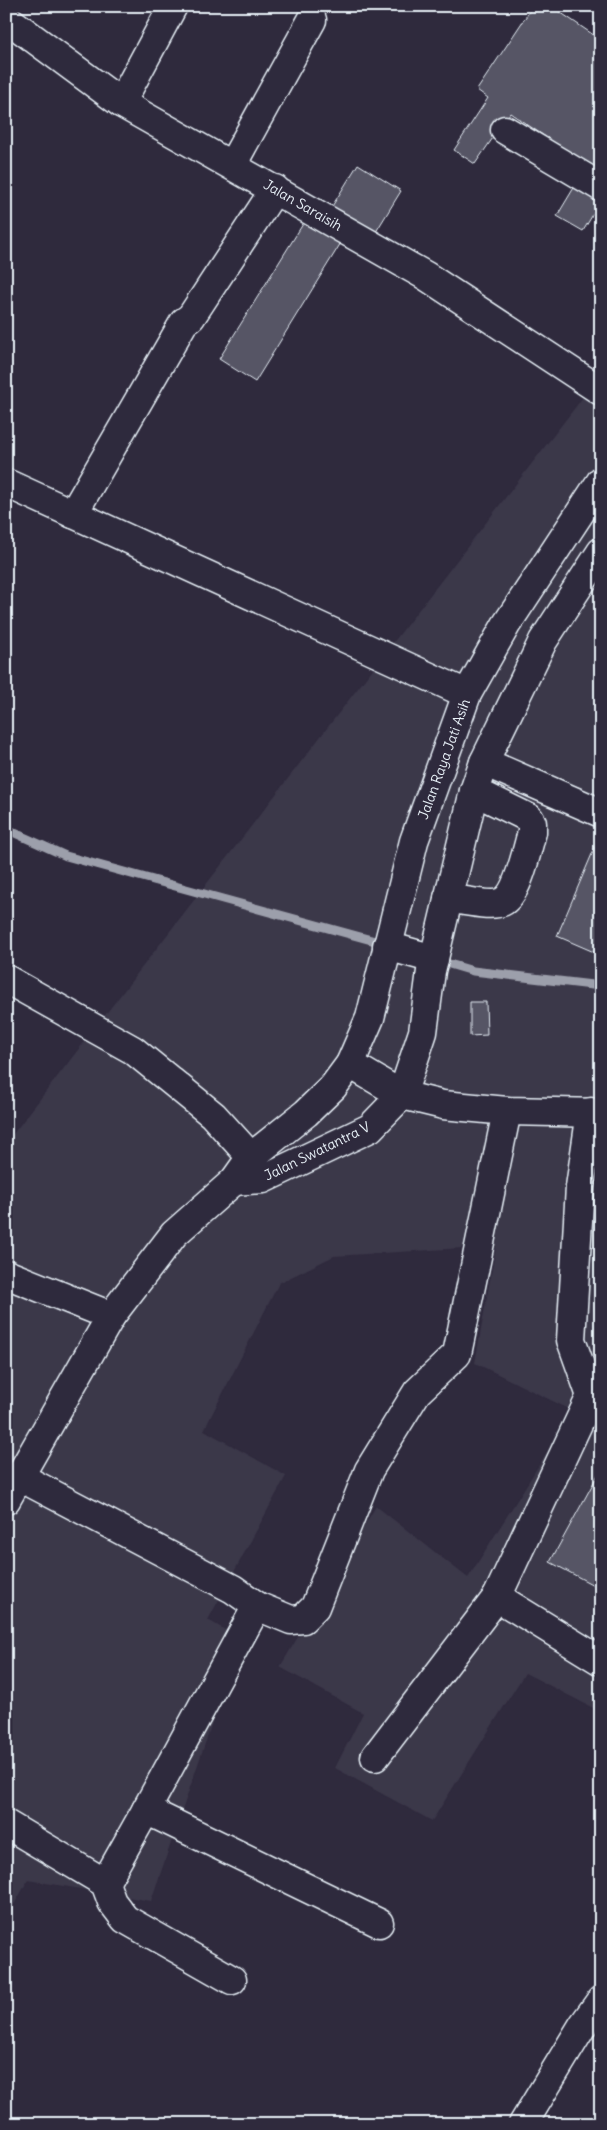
<svg xmlns="http://www.w3.org/2000/svg" width="607" height="2130" font-family="Delius,sans-serif">
	<style>
		.built { fill: #3b3749 }
		.lines { fill: none; stroke-linecap: round; stroke-linejoin: round }
		.stream { stroke: #9c9fab; stroke-width: 9 }
		.building { fill: #575565; stroke: #e8f1f8 }
		.minor-casing { stroke: #e8f1f8; stroke-width: 31 }
		.major-casing { stroke: #e8f1f8; stroke-width: 31 }
		.minor { stroke: #2f2a3d; stroke-width: 28 }
		.major { stroke: #2f2a3d; stroke-width: 28 }
		.labels { text-anchor: middle; dominant-baseline: central; stroke-width: 5; stroke-linejoin: round; paint-order: stroke }
		.street-label { font-size: 14px; fill: #e8f1f8; stroke: #2f2a3d }
	</style>
	<rect width="100%" height="100%" fill="#2f2a3d"/>
	<filter id="ink" filterUnits="userSpaceOnUse"><feTurbulence type="fractalNoise" baseFrequency=".02" numOctaves="2"/><feDisplacementMap in="SourceGraphic" scale="10" xChannelSelector="R" yChannelSelector="G"/><feConvolveMatrix kernelMatrix="1 2 1 2 8 2 1 2 1" color-interpolation-filters="sRGB"/></filter>
	<g filter="url(#ink)">
		<path class="built" d="M601,374V1712L525,1673L432,1821L335,1768L363,1713L280,1667L376,1506L468,1578L573,1411L475,1363L496,1246L334,1256L279,1283L204,1430L286,1476L208,1620L241,1639L151,1901L28,1880L6,1919V1143Z"/>
		<g class="lines">
			<g class="stream">
				<path d="M6,829L66,856L386,944"/>
				<path d="M436,960L473,971L601,986"/>
			</g>
		</g>
		<g class="building">
			<path d="M533,6H551L601,40V174L510,113L475,164L454,150L488,98L477,90Z"/>
			<path d="M358,164L401,191L374,235L331,208Z"/>
			<path d="M578,181L601,194V201L583,231L557,216Z"/>
			<path d="M311,211L347,233L255,382L219,359Z"/>
			<path d="M598,840L601,841V955L557,936Z"/>
			<path d="M470,1002H486L487,1035L470,1036Z"/>
			<path d="M601,1469V1589L550,1562Z"/>
		</g>
		<g class="lines">
			<defs>
				<g id="minor">
					<path d="M6,18L121,103L426,276L601,391"/>
					<path d="M121,103L173,6"/>
					<path d="M505,130L601,187"/>
					<path d="M232,165L312,20"/>
					<path d="M6,483L467,694"/>
					<path d="M73,514L184,322L191,317L275,189"/>
					<path d="M484,762L601,813"/>
					<path d="M448,898C461,900 491,907 502,902C518,895 527,849 532,832V823L529,818L474,791"/>
					<path d="M6,979L133,1050L213,1115L251,1157L262,1178"/>
					<path d="M591,1112L580,1187L571,1340L591,1396L497,1597L601,1661"/>
					<path d="M6,1274L111,1316"/>
					<path d="M20,1477L233,1589L257,1606L146,1810"/>
					<path d="M257,1606L291,1620L303,1619L315,1607L369,1470L417,1392L457,1354L507,1111"/>
					<path d="M375,1757L497,1597"/>
					<path d="M6,1824L105,1883L112,1902L125,1919L232,1980"/>
					<path d="M105,1883L146,1810L379,1923"/>
					<path d="M523,2124L583,2025L601,2000"/>
				</g>
				<g id="major">
					<path d="M387,946L434,959"/>
					<path d="M350,1064L402,1095L443,1105L507,1111L601,1113"/>
					<path d="M234,1181L263,1179L370,1128L402,1095L423,1032L431,971L474,791L484,762L543,641L601,552"/>
					<path d="M6,1500L111,1316L174,1234L234,1181L251,1157L306,1113L333,1087L350,1064L370,1018L414,841L467,694L506,625L601,481"/>
				</g>
			</defs>
			<use href="#minor" class="minor-casing"/>
			<use href="#major" class="major-casing"/>
			<use href="#minor" class="minor"/>
			<use href="#major" class="major"/>
		</g>
	</g>
	<g class="labels">
		<g class="street-label">
			<text transform="translate(303 205) rotate(30)">Jalan Saraisih</text>
			<text transform="translate(444 759) rotate(-70)">Jalan Raya Jati Asih</text>
			<text transform="translate(317 1151) rotate(-26)">Jalan Swatantra V</text>
		</g>
	</g>
	<rect width="607" height="2130" fill="none" stroke="#2f2a3d" stroke-width="25"/>
	<rect x="12" y="12" width="582" height="2105" fill="none" stroke="#e8f1f8" stroke-width="2" filter="url(#ink)"/>
</svg>
